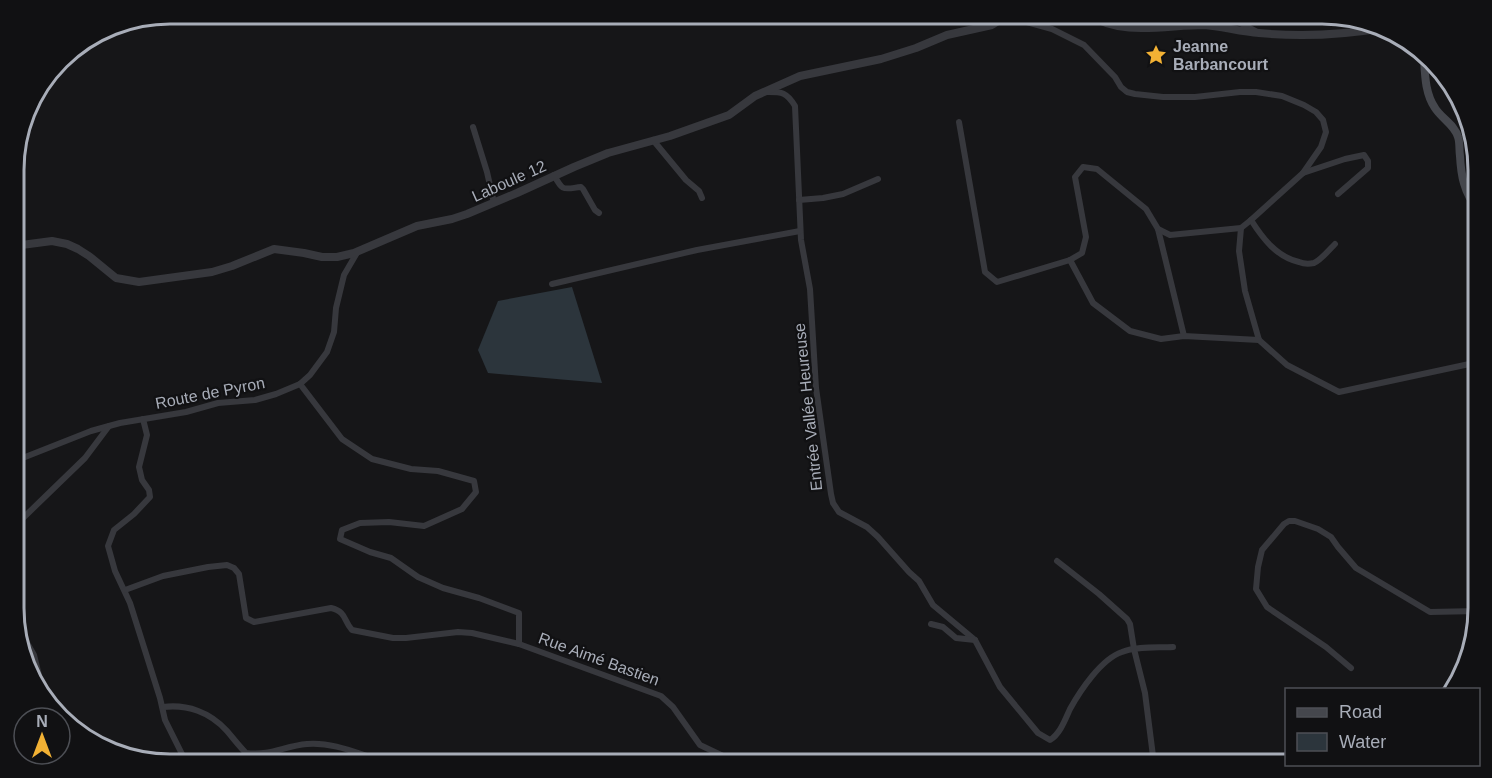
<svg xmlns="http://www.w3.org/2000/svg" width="1492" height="778" font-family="Helvetica,sans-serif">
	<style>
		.water { fill: #2c353c }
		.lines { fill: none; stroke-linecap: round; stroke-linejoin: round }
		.minor { stroke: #37383d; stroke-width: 6 }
		.tertiary { stroke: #37383d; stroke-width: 8 }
		.secondary { stroke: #45474d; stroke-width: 8 }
		.labels { text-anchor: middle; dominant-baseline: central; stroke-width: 4.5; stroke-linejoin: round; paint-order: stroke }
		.poi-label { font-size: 16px; font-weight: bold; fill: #a8adb8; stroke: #111113; text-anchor: start }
		.street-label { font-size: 16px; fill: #a8adb8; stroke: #111113 }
		.rim { fill: none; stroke: #a8adb8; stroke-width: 3 }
	</style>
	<rect width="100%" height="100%" fill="#161618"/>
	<path class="water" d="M572,287L602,383L488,373L478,350L498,301Z"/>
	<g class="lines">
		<g class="minor">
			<path d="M1224,14L1257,32"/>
			<path d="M1005,16L1052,29L1084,45L1115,77L1121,87L1127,92L1135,94L1163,97H1195L1240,92H1256L1282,96L1304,105L1316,112L1323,120L1326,132L1321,147L1303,173"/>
			<path d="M765,92C781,92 786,91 795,106L801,240L810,289L816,388L831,494L833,503L839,512L867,527L878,537L909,572L919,581L933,605L975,640L1000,687L1038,733L1050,740C1060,734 1065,720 1070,709C1080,691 1101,659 1122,652C1138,646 1157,648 1173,647"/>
			<path d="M959,122L985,272L997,282L1070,260L1082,253L1086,237L1075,177L1083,167L1097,169L1146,209L1158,229L1184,336"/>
			<path d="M473,127L487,172L494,203"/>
			<path d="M653,140L686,180L699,191L702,198"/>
			<path d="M554,175C563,192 563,189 581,187L583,189L595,210L599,213"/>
			<path d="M799,200L823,198L843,194L878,179"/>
			<path d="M1251,220C1263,239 1277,257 1299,262C1304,264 1309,264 1314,263C1321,260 1329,250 1335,244"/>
			<path d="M1241,228L1239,251L1245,291L1259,340L1287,365L1339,392L1474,363"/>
			<path d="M1158,229L1170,235L1241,228L1251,220L1303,173L1345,159L1364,155L1368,161V168L1338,194"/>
			<path d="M1070,260L1093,303L1130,331L1161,339L1184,336L1259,340"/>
			<path d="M552,284L697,250L800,231"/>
			<path d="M300,384L342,439L372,459L411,469L438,471L474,481L476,492L462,509L424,526L389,522L360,523L342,530L340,539L370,552L391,558L418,577L443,588L479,598L519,613V644L661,696L673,707L700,745L740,764"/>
			<path d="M143,419L147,435L139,467L142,480L149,490L150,497L134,514L114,530L108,546L115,571L130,603L160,698L165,720L187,764"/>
			<path d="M15,461L91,431L109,426"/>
			<path d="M15,523L21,520L85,458L109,426L120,423L186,412L218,403L255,400L276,394L300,384L310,375L327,352L334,332L336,308L344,275L358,251"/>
			<path d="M1057,561L1099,594L1127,619L1130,624L1134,649L1145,693L1154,764"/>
			<path d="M125,590L163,576L208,567L227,565L234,568L239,574L246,618L254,622L331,608C347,612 343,620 352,630L393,638H406L458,632L472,633L519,644"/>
			<path d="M15,622L34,655L45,700"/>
			<path d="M931,624L943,627L956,638L975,640"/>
			<path d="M1351,668L1326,647L1267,607L1256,589L1258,567L1262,550L1284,524L1289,521H1295L1318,529L1331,537L1338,547L1356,568L1430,612L1478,611"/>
			<path d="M163,707C187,704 210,712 227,731C233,738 239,746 246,753C271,756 284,746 307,744C330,742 352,751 373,758"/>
		</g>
		<g class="tertiary">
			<path d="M1088,14C1121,37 1166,25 1204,25C1221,26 1241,32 1259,33C1300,37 1342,35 1383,28"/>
			<path d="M14,246L52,241L67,244L78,249L89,256L116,278L139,282L212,272L232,266L274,249L304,253L322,257H337L354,253L417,226L452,219L467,214L517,193L574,167L608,153L670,136L729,115L755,96L800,76L881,59L916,48L947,35L992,25L1009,14"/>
		</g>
		<path class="secondary" d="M1424,58C1425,75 1425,93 1435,108C1441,118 1455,125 1458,137C1460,142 1459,150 1460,156C1461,175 1464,193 1477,208"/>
	</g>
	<defs>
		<symbol id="sight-bare" viewBox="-9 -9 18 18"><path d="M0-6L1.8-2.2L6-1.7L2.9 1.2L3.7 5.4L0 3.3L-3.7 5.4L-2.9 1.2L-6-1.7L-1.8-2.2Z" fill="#f2b134" stroke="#111113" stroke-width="2.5" paint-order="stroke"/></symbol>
	</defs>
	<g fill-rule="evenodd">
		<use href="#sight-bare" x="1141" y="40" width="30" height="30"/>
	</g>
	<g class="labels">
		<g class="poi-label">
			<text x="1173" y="46">Jeanne<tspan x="1173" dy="18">Barbancourt</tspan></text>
		</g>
		<g class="street-label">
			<text transform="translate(509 181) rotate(-24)">Laboule 12</text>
			<text transform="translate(210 393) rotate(-11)">Route de Pyron</text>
			<text transform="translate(808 407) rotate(-96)">Entrée Vallée Heureuse</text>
			<text transform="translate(599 659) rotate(20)">Rue Aimé Bastien</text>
		</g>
	</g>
	<path d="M0 0H1492V778H0ZM170 24H1322A146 146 0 0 1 1468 170V608A146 146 0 0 1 1322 754H170A146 146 0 0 1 24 608V170A146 146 0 0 1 170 24Z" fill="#111113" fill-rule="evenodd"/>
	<path class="rim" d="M170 24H1322A146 146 0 0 1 1468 170V608A146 146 0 0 1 1322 754H170A146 146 0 0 1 24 608V170A146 146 0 0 1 170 24Z"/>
	<rect x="1285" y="688" width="195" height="78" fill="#111113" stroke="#4d4f55" stroke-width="1.5"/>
	<rect x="1297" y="708" width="30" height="9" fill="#45474d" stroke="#4d4f55" stroke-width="1.5"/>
	<text x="1339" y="718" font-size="18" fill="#a8adb8">Road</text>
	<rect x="1297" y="733" width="30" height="18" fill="#2c353c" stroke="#4d4f55" stroke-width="1.5"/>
	<text x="1339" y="748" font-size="18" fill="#a8adb8">Water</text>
	<g transform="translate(42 736)"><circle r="28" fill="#111113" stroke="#4d4f55" stroke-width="1.5"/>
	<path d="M0-4.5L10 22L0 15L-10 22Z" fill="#f2b134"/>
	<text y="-9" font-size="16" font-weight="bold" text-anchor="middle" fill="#a8adb8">N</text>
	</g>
</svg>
